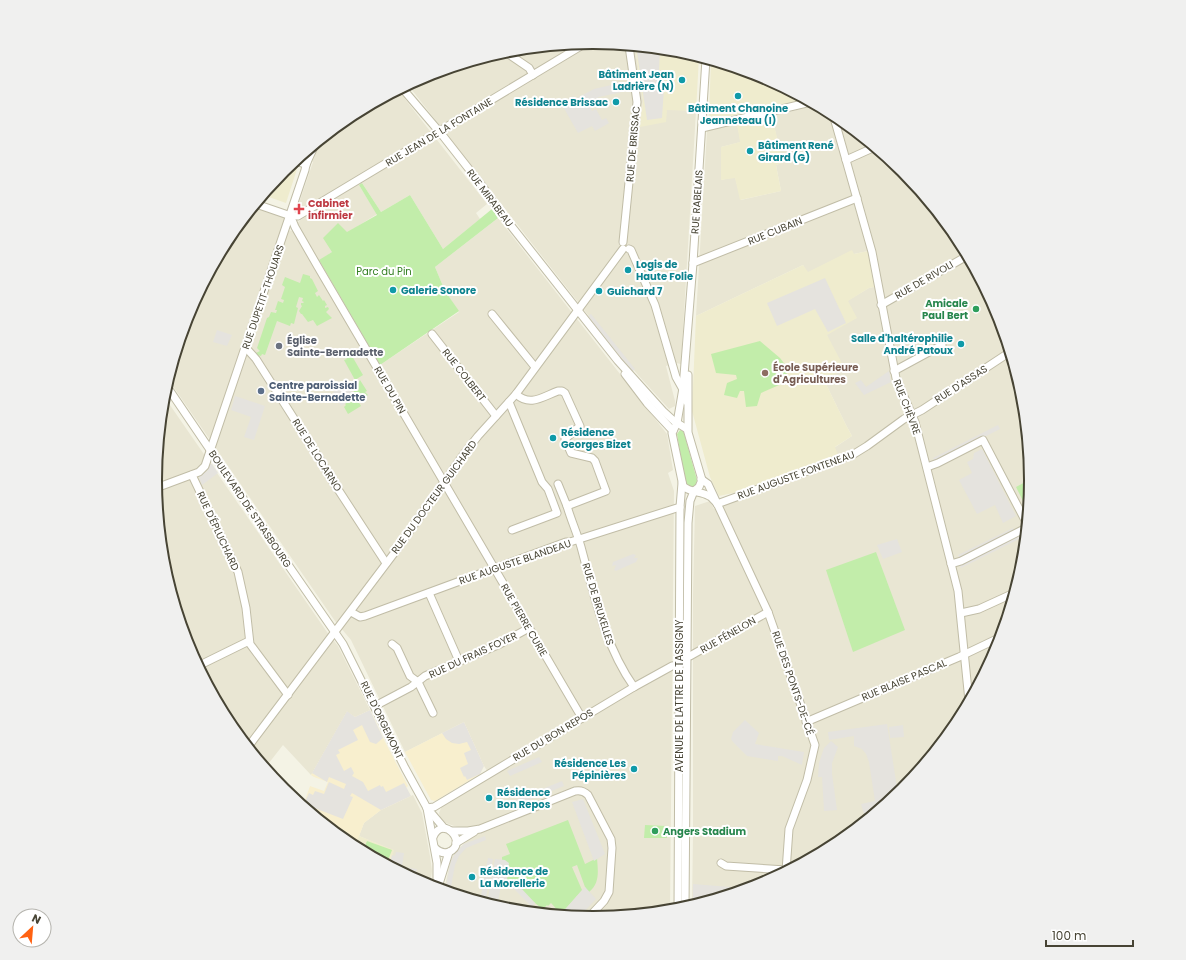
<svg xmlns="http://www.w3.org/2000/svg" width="1186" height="960" font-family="Poppins,sans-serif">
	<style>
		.residential { fill: #e9e6d3 }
		.commercial { fill: #f8efce }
		.education { fill: #efecce }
		.green { fill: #c2edaa }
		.parking { fill: #e5e3de }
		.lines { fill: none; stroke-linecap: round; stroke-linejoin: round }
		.minor-casing { stroke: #c1bda7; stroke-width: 9 }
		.minor { stroke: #fff; stroke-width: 7 }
		.culture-dot { fill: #0f9aa8; stroke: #fff; stroke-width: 1.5 }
		.health-dot { fill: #e0444e; stroke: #fff; stroke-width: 1.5 }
		.leisure-dot { fill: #2e9e5b; stroke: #fff; stroke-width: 1.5 }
		.worship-dot { fill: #6b7280; stroke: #fff; stroke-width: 1.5 }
		.education-dot { fill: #8d6e63; stroke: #fff; stroke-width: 1.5 }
		.service-dot { fill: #5c6f8a; stroke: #fff; stroke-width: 1.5 }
		.labels { text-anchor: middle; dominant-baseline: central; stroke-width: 4; stroke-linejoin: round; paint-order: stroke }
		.culture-label { font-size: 10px; font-weight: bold; fill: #0d838f; stroke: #fff; text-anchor: start }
		.street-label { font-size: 10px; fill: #474434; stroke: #fff }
		.health-label { font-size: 10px; font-weight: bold; fill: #be3a42; stroke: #fff; text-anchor: start }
		.park-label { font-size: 10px; fill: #337f22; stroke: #fff }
		.leisure-label { font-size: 10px; font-weight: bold; fill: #27864d; stroke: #fff; text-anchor: end }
		.worship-label { font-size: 10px; font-weight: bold; fill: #5b616d; stroke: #fff; text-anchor: start }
		.education-label { font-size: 10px; font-weight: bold; fill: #785e54; stroke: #fff; text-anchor: start }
		.service-label { font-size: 10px; font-weight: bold; fill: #4e5e75; stroke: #fff; text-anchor: start }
		.rim { fill: none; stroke: #474434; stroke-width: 2 }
	</style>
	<rect width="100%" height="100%" fill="#f4f3e5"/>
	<g class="residential">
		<path d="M593,42L635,46L643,101L640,127L667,109L696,111L681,364L676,363L666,366L675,401V406L669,409L638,375L588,315L408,85L426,75L508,50Z"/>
		<path d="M398,90L487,204L476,213L480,219L443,249L410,195L381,212L362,183L359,185L377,214L347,233L337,224L332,252L320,260L380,365L459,312L445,291L435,267L498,218L667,434L673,470L668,473L674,491L670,910L593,918L507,910L444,890L451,859L456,851L466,842L462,828L454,826L446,823L440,817L439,813L442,806L491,777L484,766L464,722L405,752L351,640L335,621L168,379L188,312L229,236L254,206L283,216L285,218L281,228L292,231L299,221L305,217L300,211L297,209L313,162L300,157L350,116Z"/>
		<path d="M817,105L837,116L903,170L957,237L998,313L1023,395L1031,480L1023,566L998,648L974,693L957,724L903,790L836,844L760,885L692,906L693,835V595L695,506L710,501L714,509L841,463L834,448L852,436L846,425L824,380L830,377L827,334L856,318L847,301L869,288L874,287L868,251L854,254L807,273L803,265L696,316L707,131L737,124L741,142L721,147V180L735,177L741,200L781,191L776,165L782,163L772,116Z"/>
		<path d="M163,395L327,632L338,646L370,710L355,717L347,712L311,775L283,745L265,768L229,723L188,647L163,565L155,480Z"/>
		<path d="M413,795L422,813L430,856L432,871L430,886L387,864H390L393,850L359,836L364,823L381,810Z"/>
	</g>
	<g class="commercial">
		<path d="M370,710L383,738L408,786L406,788L411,796L381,810L364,823L355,847L349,844L303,806L310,786L324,791L328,782L314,777L311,775L347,711L355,717Z"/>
		<path d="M464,722L484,766L480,774L435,801L431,800L405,752Z"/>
	</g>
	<g class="education">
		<path d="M635,46L679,50L699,57L696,111L667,110L666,122L640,127L643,101Z"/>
		<path d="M711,60L761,75L805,99L715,120L709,115Z"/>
		<path d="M772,116L783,163L776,165L781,191L740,200L735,178L721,180V147L740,142L737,124Z"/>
		<path d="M288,166L297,169L286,203L263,195L283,170Z"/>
		<path d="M852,250L854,254L868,251L874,287L869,288L848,301L857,318L827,335L845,369L824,380L846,425L852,436L835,447L838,455L733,493L719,496L710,477L692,411L696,316L803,265L808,272Z"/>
		<path d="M359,836L394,850L390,865L355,847Z"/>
	</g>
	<g class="green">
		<path d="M362,183L381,212L410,195L443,249L492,209L498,218L435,267L445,291L459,311L380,365L319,260L332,252L323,238L338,223L347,232L377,215L359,185Z"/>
		<path d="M303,274L310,276V278L312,279L318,291L315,293L317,297L319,295L323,301L324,300L327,305L325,306V308L328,307L329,309L326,312L332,318L317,326L313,320L308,322L302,314H301L299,311L302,306L301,305V303H303L304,302L302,301L303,298L299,297L296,307L298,308L294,324L291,323L290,326L277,321L265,355L262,354L261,356L257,355L256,353L260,351L257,348L267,318L269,317L271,312L276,313L277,310H275L278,301L283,303L284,300L281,299L285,287L282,285L285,277L300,283Z"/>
		<path d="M760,341L780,358L787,367L786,382L761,393L757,406L746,407L744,391H740L737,398L724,395L727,383L737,379L736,375L716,373L711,354Z"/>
		<path d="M351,349L354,355L352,356L363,375L355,380L344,360L347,359L344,355Z"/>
		<path d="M360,380L367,391L365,392L368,395L358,401L361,406L348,414L344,407L346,405L345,404L355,397L353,393Z"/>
		<path d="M680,430L683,431L684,433L697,480L696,485L692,487L687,485L685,482L677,434Z"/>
		<path d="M1029,480L1031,484L1028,511L1016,487Z"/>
		<path d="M876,552L905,630L853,652L826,570Z"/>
		<path d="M568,820L585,864L597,858C598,871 600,883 589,892L585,887L577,865L572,867L582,890L561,914L551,903L548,906L547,905L543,909C530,901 523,889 510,880L509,886L501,885L505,860H502V857L510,854L506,844Z"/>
		<path d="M645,825L667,826V838H644Z"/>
		<path d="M367,841L392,850L387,863L363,851Z"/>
	</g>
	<g class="parking">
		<path d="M636,46L655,48V49L660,50L659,70L665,72L662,118L647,120Z"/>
		<path d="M620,83L622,92L599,97L588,103L592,111L596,109L602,120L606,118L609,123L595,131L592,126L578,133L561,103L573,96L575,99L594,89Z"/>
		<path d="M825,278L846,323L828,332L815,309L777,326L767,303Z"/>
		<path d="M591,314L635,369L632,372L588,316Z"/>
		<path d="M217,330L232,335L227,346L213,342Z"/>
		<path d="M889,371L891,382L864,395L855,383L861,380L866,387Z"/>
		<path d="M347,384L355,397L341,406L333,392Z"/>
		<path d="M235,396L265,406L254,440L244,437L251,417L231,410Z"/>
		<path d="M998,425L1000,429L935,462L933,458Z"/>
		<path d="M982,449L1016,516L1003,523L995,505L977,514L959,480L972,473L967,462L973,459L974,453Z"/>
		<path d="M209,464H212L218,473L202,485L199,477L207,471Z"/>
		<path d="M1013,528L1015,531L960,559L958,555Z"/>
		<path d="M1021,533L1023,537L961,568L959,564Z"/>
		<path d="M897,539L902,552L883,559L877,545Z"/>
		<path d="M633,554L636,555L634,558H638L636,562L616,571L614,570L616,565L612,566L613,562Z"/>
		<path d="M370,710L383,738L376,744L370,742L362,725L353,730L358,740L338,750L340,753L336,755L344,771L351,767L354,773L352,776L363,782L368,791L380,785L381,787L383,786L386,792L404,783L411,796L381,810L352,793L350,796L353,797L343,819L304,804L309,793L313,795L315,791L324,794L329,782L344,789L346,784L329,777L327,782L312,773L347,711L355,717Z"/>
		<path d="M745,720L759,733L755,744L804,752L802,765L782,756H778V761L747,756L733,742L731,739L733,732Z"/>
		<path d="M464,722L484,766L480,774L467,780L465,776L464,777L460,768L468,764L464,753L471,750L467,742L459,744L452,743L446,739L442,733Z"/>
		<path d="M887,724L898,794L866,820L861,804L875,801L869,762L866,754L862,749L854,746V736L829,740L828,732Z"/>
		<path d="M903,725L904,737L890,738L889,727Z"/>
		<path d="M831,741L838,747L832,763V774L837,810L824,811L822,777H818L819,763L824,748Z"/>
		<path d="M539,757L542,762L510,776L507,771Z"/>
		<path d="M562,781L564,786L509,808L508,803Z"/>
		<path d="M583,799L605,854L594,861L572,802Z"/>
		<path d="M485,836L486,840L466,848L459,856L455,865L450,892L445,891L449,870L451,861L456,852L464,844Z"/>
		<path d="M396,852L404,853L402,867L417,869L415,879L387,864H390L392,855L395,856Z"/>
		<path d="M488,858L493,859L485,903L480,901Z"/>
		<path d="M495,859L505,860L509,863L507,880L502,881L497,906L487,903Z"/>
		<path d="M510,880L520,887L535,903L532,907L515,890L509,886Z"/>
		<path d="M693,884L730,887L729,894L693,905Z"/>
		<path d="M585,887L596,899L579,917L560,915Z"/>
	</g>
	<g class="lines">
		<defs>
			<g id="minor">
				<path d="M504,51L529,68L533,75"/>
				<path d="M706,59L693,263L683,388L677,423L672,433L683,486C690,493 701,491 709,496C712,497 714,501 717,503"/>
				<path d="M402,88L443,136L483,187L497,208L618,361L663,411L674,421L687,429L702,480L699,487L694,491"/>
				<path d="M833,114L872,252L896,378L915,422L958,591L969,701"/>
				<path d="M340,124L368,106"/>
				<path d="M702,128L811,102"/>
				<path d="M846,160L875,147"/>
				<path d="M295,161L305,164"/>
				<path d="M256,204L288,215L298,216L586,43"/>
				<path d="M290,215L295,227L318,267L582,718"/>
				<path d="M623,242L637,102L629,46"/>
				<path d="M629,249L631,250L655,305L676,377L685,393V397L687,402"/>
				<path d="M693,263L857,198"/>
				<path d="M881,305L967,256"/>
				<path d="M492,314L535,367"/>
				<path d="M432,334L496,416"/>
				<path d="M246,348L256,359L324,466L328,474L386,563"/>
				<path d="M894,371L942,345"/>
				<path d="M625,374L647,403L673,431"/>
				<path d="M166,385L291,569L343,644L405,768L427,808L444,828"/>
				<path d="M516,394C530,407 542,397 558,391H562L565,393L580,426L565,439L571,453L592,458L595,461L606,491L567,506L558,484"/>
				<path d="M509,402L542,482L548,489L557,513L512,530"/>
				<path d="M688,430V375"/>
				<path d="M927,467L938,463L983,440L1027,524"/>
				<path d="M192,475L238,572L246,608L250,644L288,695"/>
				<path d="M701,479L708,484L768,612L815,745L807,780L789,829L786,871"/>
				<path d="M156,488L199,472L205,466L305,170C306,161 312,153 315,144"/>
				<path d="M717,504L854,454L867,446L904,419L922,410L1010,352"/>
				<path d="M567,506C571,520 577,533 581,547C594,595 605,646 634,687"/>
				<path d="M951,564L961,561L1026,528"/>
				<path d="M429,593L459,661"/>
				<path d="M351,612L360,617L365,616L566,542H570L680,507"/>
				<path d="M961,613L979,609L1014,593"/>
				<path d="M392,644L397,648L410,676L418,682L433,713"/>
				<path d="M687,656H690L768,612"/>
				<path d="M198,666L249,641"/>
				<path d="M375,706L411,687L425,676L500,644L529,628"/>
				<path d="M806,722L959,657L1001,637"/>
				<path d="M248,747L395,552L463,455L478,436L516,394L623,249"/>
				<path d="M427,808L434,807L634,687L672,666L679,665"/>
				<path d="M427,808L437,863V888"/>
				<path d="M452,831H468L480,829L575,791C580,790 584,791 588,795L611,839L612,848L609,892L604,901L588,918"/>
				<path d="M433,837C443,814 469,843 449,852C444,854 439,852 435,848"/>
				<path d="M456,843L474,832"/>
				<path d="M721,863L726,866L786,870"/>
				<path d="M439,884L449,852"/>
				<path d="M685,908L688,523L690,501L694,491"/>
				<path d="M678,910L680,507L682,483"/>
			</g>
		</defs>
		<use href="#minor" class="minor-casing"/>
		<use href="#minor" class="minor"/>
	</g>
	<g class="culture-dot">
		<circle cx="682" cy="80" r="4"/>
		<circle cx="738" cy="96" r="4"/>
		<circle cx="616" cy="102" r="4"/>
		<circle cx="750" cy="151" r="4"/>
		<circle cx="628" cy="270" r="4"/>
		<circle cx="393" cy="290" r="4"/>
		<circle cx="599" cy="291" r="4"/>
		<circle cx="961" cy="344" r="4"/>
		<circle cx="553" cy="438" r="4"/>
		<circle cx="634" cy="769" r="4"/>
		<circle cx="489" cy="798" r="4"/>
		<circle cx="472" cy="877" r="4"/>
	</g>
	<path class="health-dot" d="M297 203h4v4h4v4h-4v4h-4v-4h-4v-4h4z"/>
	<g class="leisure-dot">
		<circle cx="976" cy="309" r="4"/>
		<circle cx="655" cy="831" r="4"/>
	</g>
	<circle class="worship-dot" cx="279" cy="346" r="4"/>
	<circle class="education-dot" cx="765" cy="373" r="4"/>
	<circle class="service-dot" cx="261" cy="391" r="4"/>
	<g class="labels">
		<g class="culture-label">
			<text x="674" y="74" text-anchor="end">Bâtiment Jean<tspan x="674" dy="12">Ladrière (N)</tspan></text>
			<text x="608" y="102" text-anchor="end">Résidence Brissac</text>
			<text x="738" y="108" text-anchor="middle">Bâtiment Chanoine<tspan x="738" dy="12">Jeanneteau (I)</tspan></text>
			<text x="758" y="145">Bâtiment René<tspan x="758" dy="12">Girard (G)</tspan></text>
			<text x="636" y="264">Logis de<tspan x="636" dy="12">Haute Folie</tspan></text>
			<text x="401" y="290">Galerie Sonore</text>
			<text x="607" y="291">Guichard 7</text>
			<text x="953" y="338" text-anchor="end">Salle d'haltérophilie<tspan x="953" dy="12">André Patoux</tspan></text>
			<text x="561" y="432">Résidence<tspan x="561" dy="12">Georges Bizet</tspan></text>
			<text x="626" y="763" text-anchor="end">Résidence Les<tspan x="626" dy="12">Pépinières</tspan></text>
			<text x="497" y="792">Résidence<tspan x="497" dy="12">Bon Repos</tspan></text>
			<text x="480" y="871">Résidence de<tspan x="480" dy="12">La Morellerie</tspan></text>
		</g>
		<g class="street-label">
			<text transform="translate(439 132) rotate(-31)">RUE JEAN DE LA FONTAINE</text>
			<text transform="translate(633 144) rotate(-85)">RUE DE BRISSAC</text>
			<text transform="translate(490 198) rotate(53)">RUE MIRABEAU</text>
			<text transform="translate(697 202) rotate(-86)">RUE RABELAIS</text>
			<text transform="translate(775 231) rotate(-22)">RUE CUBAIN</text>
			<text transform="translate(924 280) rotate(-30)">RUE DE RIVOLI</text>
			<text transform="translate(263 297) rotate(-71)">RUE DUPETIT-THOUARS</text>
			<text transform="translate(464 375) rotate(52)">RUE COLBERT</text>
			<text transform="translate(961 384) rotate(-33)">RUE D'ASSAS</text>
			<text transform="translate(390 390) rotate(60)">RUE DU PIN</text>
			<text transform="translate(907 407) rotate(69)">RUE CHÈVRE</text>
			<text transform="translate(317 455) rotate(58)">RUE DE LOCARNO</text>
			<text transform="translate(796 475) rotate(-20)">RUE AUGUSTE FONTENEAU</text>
			<text transform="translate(434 497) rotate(-54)">RUE DU DOCTEUR GUICHARD</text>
			<text transform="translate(250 509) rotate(56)">BOULEVARD DE STRASBOURG</text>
			<text transform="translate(218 531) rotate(65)">RUE D'ÉPLUCHARD</text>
			<text transform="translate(515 562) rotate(-19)">RUE AUGUSTE BLANDEAU</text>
			<text transform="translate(598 604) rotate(73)">RUE DE BRUXELLES</text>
			<text transform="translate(524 620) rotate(60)">RUE PIERRE CURIE</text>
			<text transform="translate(728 635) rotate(-30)">RUE FÉNELON</text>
			<text transform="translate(473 655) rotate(-25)">RUE DU FRAIS FOYER</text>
			<text transform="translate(904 680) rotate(-23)">RUE BLAISE PASCAL</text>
			<text transform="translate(793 683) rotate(71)">RUE DES PONTS-DE-CÉ</text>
			<text transform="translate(679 696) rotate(-90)">AVENUE DE LATTRE DE TASSIGNY</text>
			<text transform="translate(382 720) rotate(64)">RUE D'ORGEMONT</text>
			<text transform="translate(553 735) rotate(-31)">RUE DU BON REPOS</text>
		</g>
		<g class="health-label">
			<text x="308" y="203">Cabinet<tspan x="308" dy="12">infirmier</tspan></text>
		</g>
		<g class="park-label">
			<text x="384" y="271">Parc du Pin</text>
		</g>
		<g class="leisure-label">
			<text x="968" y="303">Amicale<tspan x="968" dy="12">Paul Bert</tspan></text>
			<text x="663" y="831" text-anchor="start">Angers Stadium</text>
		</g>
		<g class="worship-label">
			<text x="287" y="340">Église<tspan x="287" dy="12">Sainte-Bernadette</tspan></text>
		</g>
		<g class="education-label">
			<text x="773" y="367">École Supérieure<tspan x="773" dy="12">d'Agricultures</tspan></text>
		</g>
		<g class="service-label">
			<text x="269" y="385">Centre paroissial<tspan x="269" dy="12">Sainte-Bernadette</tspan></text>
		</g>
	</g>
	<path d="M0 0H1186V960H0ZM162 480a431 431 0 1 1 862 0a431 431 0 1 1-862 0Z" fill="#f0f0ef" fill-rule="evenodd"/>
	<path class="rim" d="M162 480a431 431 0 1 1 862 0a431 431 0 1 1-862 0Z"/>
	<g transform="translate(32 928) rotate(26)"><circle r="19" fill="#ffffff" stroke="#b5b4ae"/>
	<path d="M0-3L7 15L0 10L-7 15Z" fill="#ff6212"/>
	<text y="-6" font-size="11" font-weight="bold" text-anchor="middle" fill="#474434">N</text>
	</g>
	<path d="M1046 940v6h87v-6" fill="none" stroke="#474434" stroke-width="2"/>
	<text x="1052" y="940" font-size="12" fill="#474434" stroke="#ffffff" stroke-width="3" paint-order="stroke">100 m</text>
</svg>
